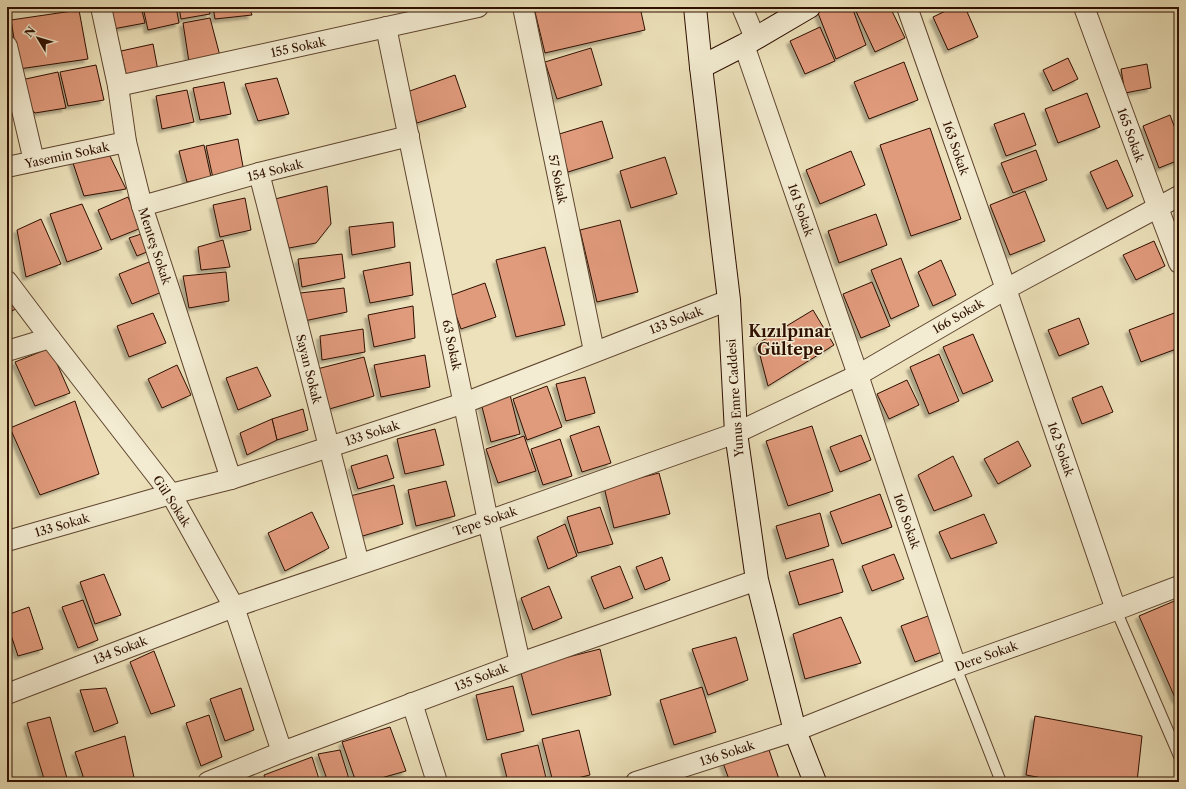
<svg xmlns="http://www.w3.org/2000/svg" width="1186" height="789" font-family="'Libre Caslon Text',serif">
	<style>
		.building { fill: #e09a7c; stroke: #2e0f00; filter: url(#shadow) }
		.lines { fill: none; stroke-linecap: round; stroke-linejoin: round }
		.lane-casing { stroke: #5e442e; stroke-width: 12 }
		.street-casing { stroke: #5e442e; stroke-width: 22 }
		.secondary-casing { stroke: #2e0f00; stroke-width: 24 }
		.lane { stroke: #f3ecd2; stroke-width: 10 }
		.street { stroke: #f3ecd2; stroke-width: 20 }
		.secondary { stroke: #f3ecd2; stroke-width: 22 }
		.labels { text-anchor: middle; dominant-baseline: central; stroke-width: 3; stroke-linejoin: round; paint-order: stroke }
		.street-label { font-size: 12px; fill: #2e0f00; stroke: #f3ecd2 }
		.district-label { font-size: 16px; font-weight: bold; fill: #2e0f00; stroke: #f3ecd2 }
	</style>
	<defs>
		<filter id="shadow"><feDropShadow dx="-3.5" dy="3.5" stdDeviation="1" flood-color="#0004"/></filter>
	</defs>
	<rect width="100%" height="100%" fill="#ece1ba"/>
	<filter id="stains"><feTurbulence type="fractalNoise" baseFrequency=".005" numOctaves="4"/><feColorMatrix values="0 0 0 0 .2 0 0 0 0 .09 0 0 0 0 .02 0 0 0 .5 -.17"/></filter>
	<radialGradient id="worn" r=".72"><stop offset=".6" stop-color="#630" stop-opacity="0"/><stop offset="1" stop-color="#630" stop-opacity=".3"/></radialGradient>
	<g class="building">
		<path d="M108,7H141L145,23L113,29Z"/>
		<path d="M143,7H176L179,23L148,30Z"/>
		<path d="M179,7H208L210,14L181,19Z"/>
		<path d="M213,7H249L252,15L215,19Z"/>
		<path d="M554,7H640L645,30L545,53L535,12Z"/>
		<path d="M828,7H852L866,45L836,59L818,13Z"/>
		<path d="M854,7H890L905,38L875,52Z"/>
		<path d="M954,7H965L978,37L948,50L933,17Z"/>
		<path d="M79,10L88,59L19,69L11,20Z"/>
		<path d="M210,18L220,56L189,62L183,23Z"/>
		<path d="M820,27L835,61L805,74L790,41Z"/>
		<path d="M153,44L159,76L128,83L121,51Z"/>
		<path d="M591,48L602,85L557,99L545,62Z"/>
		<path d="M1068,58L1078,79L1053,91L1043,70Z"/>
		<path d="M904,62L918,100L869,119L854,82Z"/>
		<path d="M1147,64L1151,88L1125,93L1121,69Z"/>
		<path d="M96,65L104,100L68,106L60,72Z"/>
		<path d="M58,72L66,108L35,113L25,102L21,80Z"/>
		<path d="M455,75L466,107L417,123L407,92Z"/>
		<path d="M277,78L289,114L258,121L245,84Z"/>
		<path d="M224,82L231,114L200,120L193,88Z"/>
		<path d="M187,90L194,122L162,129L156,96Z"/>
		<path d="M1087,93L1100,127L1058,143L1045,109Z"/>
		<path d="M1024,113L1036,145L1006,156L994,124Z"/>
		<path d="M1170,115L1179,139V160L1159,168L1143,126Z"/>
		<path d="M602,121L613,158L568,172L556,135Z"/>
		<path d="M930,128L961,219L911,236L880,145Z"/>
		<path d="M238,139L244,172L213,178L206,146Z"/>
		<path d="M204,145L211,177L187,182L179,151Z"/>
		<path d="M107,150L126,189L84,196L72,160Z"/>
		<path d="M1036,150L1047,180L1013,193L1001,163Z"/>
		<path d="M851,151L865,185L820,204L806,170Z"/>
		<path d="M665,157L677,194L631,208L620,171Z"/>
		<path d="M1117,160L1133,196L1107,209L1090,172Z"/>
		<path d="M327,186L331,224L316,243L289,248L275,199Z"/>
		<path d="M1025,191L1045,241L1010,255L990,205Z"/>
		<path d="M128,197L141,228L111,240L98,210Z"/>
		<path d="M245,198L251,230L220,237L213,205Z"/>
		<path d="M82,204L102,249L67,262L50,214Z"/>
		<path d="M876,214L887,245L839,263L828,231Z"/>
		<path d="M41,219L61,264L26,277L17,230Z"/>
		<path d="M620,220L638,292L597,302L580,230Z"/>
		<path d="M393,222L395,247L352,255L349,227Z"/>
		<path d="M144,233L149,251L137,256L129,238Z"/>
		<path d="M223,240L230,267L201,270L198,247Z"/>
		<path d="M1154,241L1165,266L1136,280L1123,255Z"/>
		<path d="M545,247L565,325L516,337L496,260Z"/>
		<path d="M342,254L345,278L302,287L298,259Z"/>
		<path d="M901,258L919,306L891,319L871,270Z"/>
		<path d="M941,260L956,295L933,306L918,272Z"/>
		<path d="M149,262L162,292L132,304L119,274Z"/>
		<path d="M410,262L413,295L370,303L363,271Z"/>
		<path d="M226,272L229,301L189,308L183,276Z"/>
		<path d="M872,282L890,326L861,338L843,294Z"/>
		<path d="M485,283L496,317L461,329L449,296Z"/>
		<path d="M344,288L347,312L304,321L300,293Z"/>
		<path d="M7,295L16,309L7,313Z"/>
		<path d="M413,306L415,338L374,347L368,315Z"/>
		<path d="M813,310L834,345L768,386L757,344Z"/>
		<path d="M1177,312L1179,318V348L1141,362L1129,330Z"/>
		<path d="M153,313L166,343L129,357L117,326Z"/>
		<path d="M1079,318L1089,344L1059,356L1048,330Z"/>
		<path d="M363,329L365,352L322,360L320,336Z"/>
		<path d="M973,334L993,381L963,394L943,347Z"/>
		<path d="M50,348L70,393L35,406L15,362Z"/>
		<path d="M939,354L959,401L929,414L910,367Z"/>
		<path d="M425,355L430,387L381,397L374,365Z"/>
		<path d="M364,357L374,396L326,410L317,369Z"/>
		<path d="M177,365L191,395L162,408L148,379Z"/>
		<path d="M257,367L271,396L238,410L226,378Z"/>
		<path d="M585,377L595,413L566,421L556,384Z"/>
		<path d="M907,380L919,405L889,419L877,394Z"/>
		<path d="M547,386L562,427L527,440L513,399Z"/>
		<path d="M1102,386L1113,412L1082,424L1072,398Z"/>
		<path d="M509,391L520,434L491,442L480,399Z"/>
		<path d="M75,401L99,474L40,495L10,428Z"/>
		<path d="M303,409L308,430L277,440L272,419Z"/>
		<path d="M272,419L277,440L247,455L240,433Z"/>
		<path d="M599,426L611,463L582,472L570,436Z"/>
		<path d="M812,426L833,491L788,506L766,441Z"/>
		<path d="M435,429L444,465L405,474L397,439Z"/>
		<path d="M861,435L871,460L840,472L830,447Z"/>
		<path d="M524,436L536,471L498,483L486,449Z"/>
		<path d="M560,439L572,476L543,485L531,449Z"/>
		<path d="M1018,441L1031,466L998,484L984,459Z"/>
		<path d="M387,455L394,478L358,489L351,466Z"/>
		<path d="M953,456L972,496L934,511L918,475Z"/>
		<path d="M659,473L670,514L614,528L604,487Z"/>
		<path d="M446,481L455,516L416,526L408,490Z"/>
		<path d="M394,485L403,524L356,538L346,497Z"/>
		<path d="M880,494L892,527L842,544L830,512Z"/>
		<path d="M600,507L613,544L578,553L567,517Z"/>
		<path d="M312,512L329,548L285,571L268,533Z"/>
		<path d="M820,513L829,546L786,559L776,526Z"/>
		<path d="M984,514L997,543L951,559L939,532Z"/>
		<path d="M565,524L577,556L548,569L537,537Z"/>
		<path d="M894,554L904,579L872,591L862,566Z"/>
		<path d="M662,557L670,580L645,590L636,567Z"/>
		<path d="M833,559L843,592L799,605L789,572Z"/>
		<path d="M620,566L633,598L604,609L591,577Z"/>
		<path d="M104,574L121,615L95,624L80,582Z"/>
		<path d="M549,586L562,618L533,630L521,598Z"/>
		<path d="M1179,599V698L1176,700L1139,616Z"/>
		<path d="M83,600L98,640L78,648L62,607Z"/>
		<path d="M29,607L43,649L18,656L7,623V615Z"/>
		<path d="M928,616L942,652L915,662L901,626Z"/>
		<path d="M841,617L861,663L805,679L793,634Z"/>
		<path d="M736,637L748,680L708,695L692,649Z"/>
		<path d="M600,649L611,695L532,715L520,669Z"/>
		<path d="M154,651L175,706L151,714L130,662Z"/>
		<path d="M513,686L524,731L487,740L476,695Z"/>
		<path d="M702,687L716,732L674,745L660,700Z"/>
		<path d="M106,688L118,723L94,732L80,690Z"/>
		<path d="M241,688L254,730L225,741L210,699Z"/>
		<path d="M209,715L222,757L201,766L186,723Z"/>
		<path d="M1035,716L1142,736L1137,782H1064L1026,775Z"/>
		<path d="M50,717L68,782H45L27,723Z"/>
		<path d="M390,727L406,771L367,782H356L342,742Z"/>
		<path d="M579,730L590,775L561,782H553L542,739Z"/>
		<path d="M125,736L135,782H85L75,752Z"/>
		<path d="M538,745L547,782H508L501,754Z"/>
		<path d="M768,747L780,782H730L723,763Z"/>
		<path d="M340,750L350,782H328L318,754Z"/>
		<path d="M312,757L320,782H266L264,775Z"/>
	</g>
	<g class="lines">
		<defs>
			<g id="lane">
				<path d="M1116,610L1179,756"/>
				<path d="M956,667L1001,782"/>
			</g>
			<g id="street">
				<path d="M101,7L118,86L126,142L142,206L231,479"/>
				<path d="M523,7L594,351"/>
				<path d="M742,7L755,38"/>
				<path d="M907,7L1006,289L1116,610"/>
				<path d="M1084,7L1158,208L1179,263"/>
				<path d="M386,27L488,521L520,663"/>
				<path d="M744,45L858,375L956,667"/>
				<path d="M7,46L34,161"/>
				<path d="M118,86L478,7"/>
				<path d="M7,167L126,142"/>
				<path d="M259,173L359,564"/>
				<path d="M142,206L259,173L409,136"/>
				<path d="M7,281L50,338L171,494L234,607L282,752"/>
				<path d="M7,351L50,338"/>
				<path d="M7,541L171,494L231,479L464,403L729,300"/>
				<path d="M7,694L234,607L488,521L736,433L858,375L1006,289L1179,196"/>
				<path d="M412,703L437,782"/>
				<path d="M208,782L282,752L520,663L757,580"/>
				<path d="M636,782L795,731L956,667L1116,610L1179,586"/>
			</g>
			<g id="secondary">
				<path d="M695,7L701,67L729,300L736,433L757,580L795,731L815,782"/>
				<path d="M701,67L744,45L809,7"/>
			</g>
		</defs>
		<use href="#lane" class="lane-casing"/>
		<use href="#street" class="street-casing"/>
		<use href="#secondary" class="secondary-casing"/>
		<use href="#lane" class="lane"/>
		<use href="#street" class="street"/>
		<use href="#secondary" class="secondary"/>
	</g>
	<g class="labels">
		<g class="street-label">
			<text transform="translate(298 47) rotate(-12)">155 Sokak</text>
			<text transform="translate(1131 135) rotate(70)">165 Sokak</text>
			<text transform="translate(956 148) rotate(71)">163 Sokak</text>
			<text transform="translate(67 155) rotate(-12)">Yasemin Sokak</text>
			<text transform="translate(275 170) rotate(-14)">154 Sokak</text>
			<text transform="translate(558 179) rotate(78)">57 Sokak</text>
			<text transform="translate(801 210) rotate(71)">161 Sokak</text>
			<text transform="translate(155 246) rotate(72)">Menteş Sokak</text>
			<text transform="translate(958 316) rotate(-30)">166 Sokak</text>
			<text transform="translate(676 320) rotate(-21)">133 Sokak</text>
			<text transform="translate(452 345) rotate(78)">63 Sokak</text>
			<text transform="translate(309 369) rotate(76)">Sayan Sokak</text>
			<text transform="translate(735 398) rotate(-94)">Yunus Emre Caddesi</text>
			<text transform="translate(372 433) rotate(-18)">133 Sokak</text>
			<text transform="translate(1061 449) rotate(71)">162 Sokak</text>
			<text transform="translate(172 501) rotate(57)">Gül Sokak</text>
			<text transform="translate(485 521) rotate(-19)">Tepe Sokak</text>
			<text transform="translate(907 521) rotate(71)">160 Sokak</text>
			<text transform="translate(62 525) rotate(-16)">133 Sokak</text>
			<text transform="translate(120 650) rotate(-21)">134 Sokak</text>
			<text transform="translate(986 656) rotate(-20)">Dere Sokak</text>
			<text transform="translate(481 677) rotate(-21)">135 Sokak</text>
			<text transform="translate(727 753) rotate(-18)">136 Sokak</text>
		</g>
		<g class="district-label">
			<text x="790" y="331">Kızılpınar<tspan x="790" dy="18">Gültepe</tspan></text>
		</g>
	</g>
	<rect width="1186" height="789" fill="none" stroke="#ece1ba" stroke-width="24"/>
	<rect x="8" y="8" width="1170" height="773" fill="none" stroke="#2e0f00" stroke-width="2"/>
	<rect x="12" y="12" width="1162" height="765" fill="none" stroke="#2e0f00"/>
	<g transform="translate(38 38) rotate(308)" stroke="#f3ecd2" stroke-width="3" paint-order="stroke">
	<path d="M0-3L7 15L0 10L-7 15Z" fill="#2e0f00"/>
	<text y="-6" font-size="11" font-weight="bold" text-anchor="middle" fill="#2e0f00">N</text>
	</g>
	<rect width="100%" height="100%" filter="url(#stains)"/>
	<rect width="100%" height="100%" fill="url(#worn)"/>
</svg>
